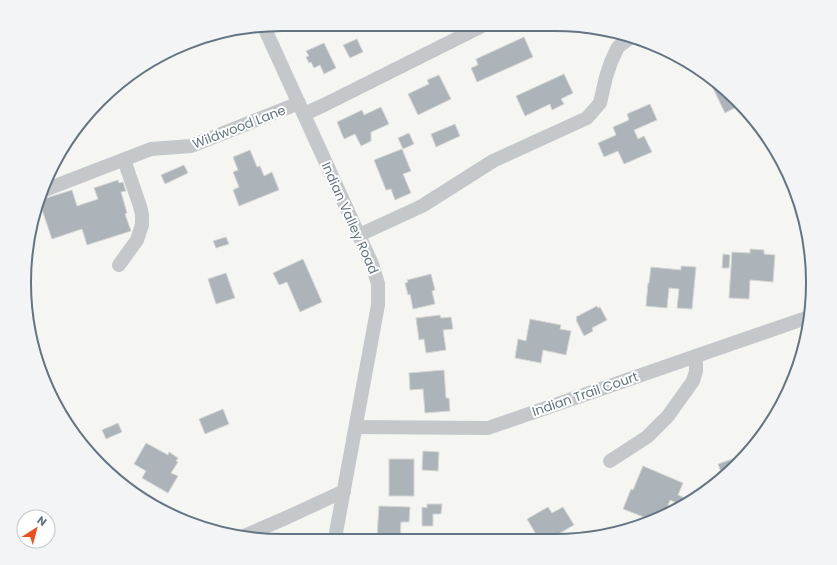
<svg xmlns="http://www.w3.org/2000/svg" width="837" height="565" font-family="Poppins,sans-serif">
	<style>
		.building { fill: #acb3b9; stroke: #d6d7d4 }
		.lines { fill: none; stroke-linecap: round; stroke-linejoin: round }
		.minor { stroke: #c5c8cb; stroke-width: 14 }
		.labels { text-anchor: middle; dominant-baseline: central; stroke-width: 4; stroke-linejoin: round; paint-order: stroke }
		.street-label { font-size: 13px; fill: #637484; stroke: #fff }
		.rim { fill: none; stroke: #637484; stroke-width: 2 }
	</style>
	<rect width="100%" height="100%" fill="#f5f5f1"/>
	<g class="building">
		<path d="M299,24L316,25L301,31Z"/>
		<path d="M524,37L533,57L477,82L471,68L478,65L476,59Z"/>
		<path d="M357,39L363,52L350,58L343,45Z"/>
		<path d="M324,43L336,68L324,74L320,65L314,68L311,62L309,63L306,57L309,56L306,51Z"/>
		<path d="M564,74L573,93L561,99L564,104L552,110L550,104L525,116L516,96Z"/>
		<path d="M439,75L451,99L418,115L408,94L429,84L427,80Z"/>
		<path d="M713,83L737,100L740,105L725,113L711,84Z"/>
		<path d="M650,104L657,120L634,130L638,139L644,136L652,152L624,164L618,151L604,157L598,143L616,135L613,127L629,120L627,114Z"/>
		<path d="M97,106L99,110L89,114Z"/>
		<path d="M381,107L389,124L371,132V141L361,146L355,134L344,139L337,122L362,110L364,115Z"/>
		<path d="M455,124L460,136L436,147L431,134Z"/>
		<path d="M409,133L414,144L403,149L398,138Z"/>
		<path d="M402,149L411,171L403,174L411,193L395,200L391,189L386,190L374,160Z"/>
		<path d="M250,150L257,167L260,166L264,176L272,172L279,190L239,206L233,190L239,187L233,172L238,170L233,157Z"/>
		<path d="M184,165L188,173L165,184L161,175Z"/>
		<path d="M54,166L56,172L49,174Z"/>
		<path d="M118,180L119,183L123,182L126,191L121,192L127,213L125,214L131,231L87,245L82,229L52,239L39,201L40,200L72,190L77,206L98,199L94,188Z"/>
		<path d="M226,237L229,244L216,248L213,241Z"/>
		<path d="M750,249L764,250V254L775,255L773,282L750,280L749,299L729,298L732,252L750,253Z"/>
		<path d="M723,254L730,255L729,268H722Z"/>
		<path d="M303,259L322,302L300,312L287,282L279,285L273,273Z"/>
		<path d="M681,266L696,267L692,309L677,308L679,289L669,288L667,308L646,306L648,283H649L651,267L681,270Z"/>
		<path d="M226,273L235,298L216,304L208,279Z"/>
		<path d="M431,274L435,290L432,291L435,304L413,309L410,294L408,295L405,283L408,282L407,280Z"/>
		<path d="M597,306L598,308L600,307L607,320L592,328L593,331L584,336L576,320L577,319L576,317Z"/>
		<path d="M440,315L441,318L451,317L453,329L443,330L446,350L426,353L424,339L419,340L416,318Z"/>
		<path d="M530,319L561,325L560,329L571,331L566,355L543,350L541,363L515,358L518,339L526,341Z"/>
		<path d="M444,370L446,398H449L450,411L425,413L423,389L410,390L409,373Z"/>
		<path d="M223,409L229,424L205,434L199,419Z"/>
		<path d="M118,423L122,432L106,439L102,430Z"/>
		<path d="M146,443L168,455L169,452L178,458L176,461L178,462L171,473L178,476L168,493L142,478L146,471L134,464Z"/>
		<path d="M423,451L439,452L438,471L422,470Z"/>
		<path d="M741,456L742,458L737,465L722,475L718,464Z"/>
		<rect x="389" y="459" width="25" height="37"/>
		<path d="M643,466L683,483L678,495L687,499L679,504L670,500L665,514L654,521L623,509L631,489L633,490Z"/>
		<path d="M427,504H442L441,514H433V526H422V507L427,508Z"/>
		<path d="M379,506L410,507L409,522H401L400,539L377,538Z"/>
		<path d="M548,507L552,513L563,507L574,525L546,541H540L527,519Z"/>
		<rect x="430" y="537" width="25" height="2"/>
	</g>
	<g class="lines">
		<g class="minor">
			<path d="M264,27L372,264L378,284V305L335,538"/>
			<path d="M304,114L324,105L480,27"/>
			<path d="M42,191L151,149L191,146L299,103"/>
			<path d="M359,235L422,206L493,161L587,118L600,103L606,77L611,62L618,47L630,38"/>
			<path d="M119,265L137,240L142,225V215L140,206L124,160"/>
			<path d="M356,427L488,428L806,318"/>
			<path d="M610,461L647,437L668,416L693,381L696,371V356"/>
			<path d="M244,536L288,517L344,491"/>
		</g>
	</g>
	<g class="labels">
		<g class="street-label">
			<text transform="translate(239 127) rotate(-21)">Wildwood Lane</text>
			<text transform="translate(350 218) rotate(66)">Indian Valley Road</text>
			<text transform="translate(585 394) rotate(-19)">Indian Trail Court</text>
		</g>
	</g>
	<path d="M0 0H837V565H0ZM282 31H555A251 251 0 0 1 806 282V283A251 251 0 0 1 555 534H282A251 251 0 0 1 31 283V282A251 251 0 0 1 282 31Z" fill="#f3f4f5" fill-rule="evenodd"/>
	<path class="rim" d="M282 31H555A251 251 0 0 1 806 282V283A251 251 0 0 1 555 534H282A251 251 0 0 1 31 283V282A251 251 0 0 1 282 31Z"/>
	<g transform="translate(36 529) rotate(36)"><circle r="19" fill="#ffffff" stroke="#c1c7ce"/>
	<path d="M0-3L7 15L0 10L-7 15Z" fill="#eb501c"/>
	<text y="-6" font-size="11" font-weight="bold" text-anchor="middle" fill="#637484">N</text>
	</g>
</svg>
